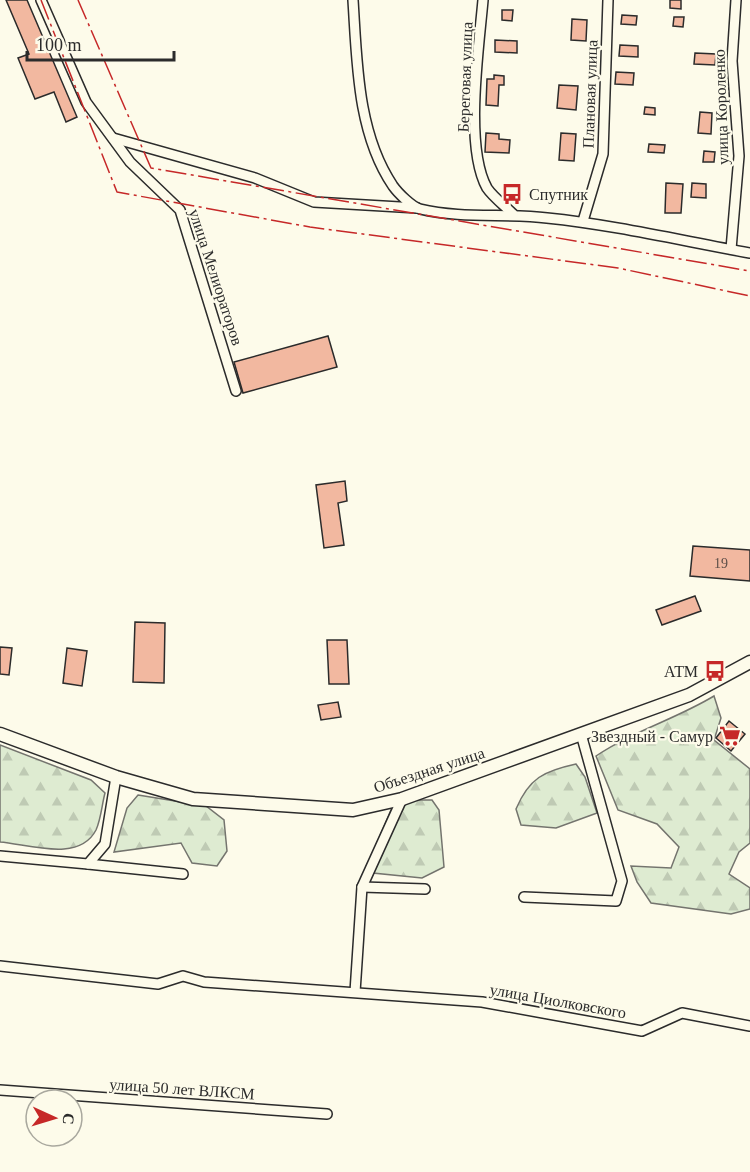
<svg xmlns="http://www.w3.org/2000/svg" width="750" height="1172" font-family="Georgia,serif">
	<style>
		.forest { fill: url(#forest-firs); stroke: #74746e; stroke-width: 1.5 }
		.building { fill: #f2b8a0; stroke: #2b2b2b; stroke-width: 1.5 }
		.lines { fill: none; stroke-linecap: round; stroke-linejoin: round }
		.minor-casing { stroke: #2b2b2b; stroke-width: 12 }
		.secondary-casing { stroke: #2b2b2b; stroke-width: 15 }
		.minor { stroke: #fdfbea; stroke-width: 9 }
		.secondary { stroke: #fdfbea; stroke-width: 12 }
		.power { stroke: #c62828; stroke-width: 1.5; stroke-dasharray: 21 4.5 3 4.5; stroke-linecap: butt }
		.labels { text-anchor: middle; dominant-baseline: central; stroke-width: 4.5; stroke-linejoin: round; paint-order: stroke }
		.number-label { font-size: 14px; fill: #5d4e48 }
		.street-label { font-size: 16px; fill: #2b2b2b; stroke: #fdfbea }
		.poi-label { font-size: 16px; fill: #2b2b2b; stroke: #fdfbea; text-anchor: end }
	</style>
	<defs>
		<pattern id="forest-firs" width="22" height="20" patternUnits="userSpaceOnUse" patternTransform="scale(1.5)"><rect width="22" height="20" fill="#deebd1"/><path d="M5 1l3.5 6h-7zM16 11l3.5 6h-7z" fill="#bfcab4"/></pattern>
	</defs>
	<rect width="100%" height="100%" fill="#fdfbea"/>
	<g class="forest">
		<path d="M714,696L721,718L714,740L750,769V843L739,852L729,874L750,888V909L731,914L651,903L637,882L631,866L671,868L679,847L657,824L618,810L596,756C633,731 676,719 714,696Z"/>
		<path d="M0,745L91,780L105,793C102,804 101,819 96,830C79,863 28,844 0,842Z"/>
		<path d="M576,764L585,777L597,813L556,828L521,825L516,809C529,778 544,771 576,764Z"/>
		<path d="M138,795L206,806L224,820L227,851L217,866L192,863L181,843L114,852L127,808Z"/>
		<path d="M414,800H432L439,810L444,867L422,878L373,873L377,843L391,810Z"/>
	</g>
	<g class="building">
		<path d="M6,0H27L77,117L66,122L54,92L35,99L18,58L29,54Z"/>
		<path d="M670,0H681V9L670,8Z"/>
		<path d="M502,10H513L512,21L502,20Z"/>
		<path d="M622,15L637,16L636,25L621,24Z"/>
		<path d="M674,17H684L683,27L673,26Z"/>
		<path d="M572,19L587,20L586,41L571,40Z"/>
		<path d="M495,40L517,41V53L495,52Z"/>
		<path d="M620,45L638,46V57L619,56Z"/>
		<path d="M695,53L716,54L715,65L694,64Z"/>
		<path d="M616,72L634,73L633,85L615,84Z"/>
		<path d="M494,75L504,76V85H499L498,106L486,105L487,79H494Z"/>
		<path d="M559,85L578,86L576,110L557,108Z"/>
		<path d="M645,107L655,108V115L644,114Z"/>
		<path d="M700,112L712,113L711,134L698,133Z"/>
		<path d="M486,133L499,134V139L510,140L509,153L485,152Z"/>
		<path d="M561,133L576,134L574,161L559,160Z"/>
		<path d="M649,144L665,145L664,153L648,152Z"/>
		<path d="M704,151L715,152L714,162H703Z"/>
		<path d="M666,183L683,184L681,213H665Z"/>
		<path d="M692,183L706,184V198L691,197Z"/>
		<path d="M328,336L337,367L243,393L234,362Z"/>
		<path d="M345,481L347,501L338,503L344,545L324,548L316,485Z"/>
		<path d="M693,546L750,550V581L690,576Z"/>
		<path d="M695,596L701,611L662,625L656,610Z"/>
		<path d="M135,622L165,623L164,683L133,682Z"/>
		<path d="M327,640H347L349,684H329Z"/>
		<path d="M0,647L12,648L9,675L0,674Z"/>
		<path d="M67,648L87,651L82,686L63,683Z"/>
		<path d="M338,702L341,717L321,720L318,705Z"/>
		<path d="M729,721L745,734L731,751L716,738Z"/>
	</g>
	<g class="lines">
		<defs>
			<g id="minor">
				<path d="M41,0L86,102L130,162L180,210L236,391"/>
				<path d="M353,0C357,61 357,133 393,186C398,193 412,207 420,209C462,219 505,213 547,218C615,225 683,241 750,253"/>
				<path d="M483,0C479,47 464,147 487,188C493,197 505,206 513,214"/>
				<path d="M113,138L255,178L314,202L417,208"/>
				<path d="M583,221L603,154L608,0"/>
				<path d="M731,249L739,156L732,61L736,0"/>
				<path d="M0,856L88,864L105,844L116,777"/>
				<path d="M88,864L183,874"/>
				<path d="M362,887L425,889"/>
				<path d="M524,897L616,901L622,881L581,734"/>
				<path d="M0,966L158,984L183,976L204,982L482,1002L642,1031L682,1013L750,1026"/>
				<path d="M355,992L362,887L402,799"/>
				<path d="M0,1090L327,1114"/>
			</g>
			<path id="secondary" d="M0,734L116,777L193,799L353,810L402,799L689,695L750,662"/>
		</defs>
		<use href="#minor" class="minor-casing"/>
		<use href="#secondary" class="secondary-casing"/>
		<use href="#minor" class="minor"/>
		<use href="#secondary" class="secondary"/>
		<g class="power">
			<path d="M41,0L117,192L310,227L618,268L750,296"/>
			<path d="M78,0L151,168L750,271"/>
		</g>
	</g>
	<defs>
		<symbol id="bus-bare" viewBox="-9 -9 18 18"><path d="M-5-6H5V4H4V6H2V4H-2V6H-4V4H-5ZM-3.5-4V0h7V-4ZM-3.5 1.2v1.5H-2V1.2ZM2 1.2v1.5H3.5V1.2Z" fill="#c62828" stroke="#fdfbea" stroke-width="2.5" paint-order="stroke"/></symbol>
		<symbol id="supermarket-bare" viewBox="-9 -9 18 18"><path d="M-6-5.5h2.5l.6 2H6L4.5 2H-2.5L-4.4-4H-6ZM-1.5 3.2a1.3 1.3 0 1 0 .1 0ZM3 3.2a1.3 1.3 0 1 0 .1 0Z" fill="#c62828" stroke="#fdfbea" stroke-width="2.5" paint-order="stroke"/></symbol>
	</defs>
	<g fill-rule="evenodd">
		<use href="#bus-bare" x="497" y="179" width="30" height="30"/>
		<use href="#bus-bare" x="700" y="656" width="30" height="30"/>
		<use href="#supermarket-bare" x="715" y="721" width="30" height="30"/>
	</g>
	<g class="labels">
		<g class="number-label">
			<text x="721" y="563">19</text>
		</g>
		<g class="street-label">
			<text transform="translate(465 77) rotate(-88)">Береговая улица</text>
			<text transform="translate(590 94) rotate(-88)">Плановая улица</text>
			<text transform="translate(721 107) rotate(-92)">улица Короленко</text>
			<text transform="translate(216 277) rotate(72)">улица Мелиораторов</text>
			<text transform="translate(429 770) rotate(-18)">Объездная улица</text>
			<text transform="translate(558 1001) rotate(10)">улица Циолковского</text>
			<text transform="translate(182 1089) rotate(4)">улица 50 лет ВЛКСМ</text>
		</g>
		<g class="poi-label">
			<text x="529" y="194" text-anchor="start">Спутник</text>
			<text x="698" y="671">АТМ</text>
			<text x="713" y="736">Звездный - Самур</text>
		</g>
	</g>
	<g transform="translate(54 1118) rotate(94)"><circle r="28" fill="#fdfbea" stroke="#a9a89e" stroke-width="1.5"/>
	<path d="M0-4.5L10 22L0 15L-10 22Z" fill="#c62828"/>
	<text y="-9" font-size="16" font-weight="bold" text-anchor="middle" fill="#2b2b2b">С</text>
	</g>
	<path d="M27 51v9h147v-9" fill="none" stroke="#2b2b2b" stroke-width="3"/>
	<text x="36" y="51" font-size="18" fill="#2b2b2b" stroke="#fdfbea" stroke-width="4.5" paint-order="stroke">100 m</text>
</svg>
